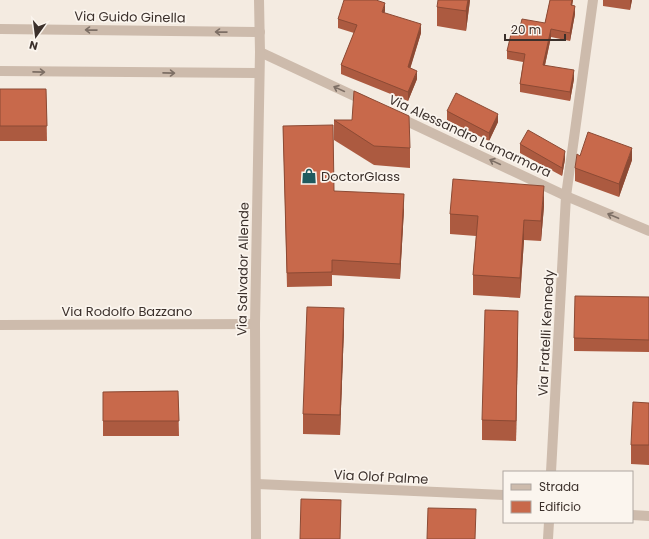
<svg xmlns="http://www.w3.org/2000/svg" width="649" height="539" font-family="Poppins,sans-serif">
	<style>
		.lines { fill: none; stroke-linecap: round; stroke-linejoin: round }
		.minor { stroke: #cdbbac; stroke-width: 10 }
		.wall { fill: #ac5a40 }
		.shaded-wall { fill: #8c4a34 }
		.building { fill: #c8694b; stroke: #8c4a34 }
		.oneway { stroke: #7d6f65 }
		.labels { text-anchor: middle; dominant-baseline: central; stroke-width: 3.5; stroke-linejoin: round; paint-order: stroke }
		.street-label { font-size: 13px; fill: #3b302b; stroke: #fbf5ee }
		.poi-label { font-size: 13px; fill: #3b302b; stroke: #fbf5ee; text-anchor: start }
	</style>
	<rect width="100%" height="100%" fill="#f4ebe1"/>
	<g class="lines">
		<g class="minor">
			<path d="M0,29L260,32"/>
			<path d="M260,52L365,101"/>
			<path d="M0,71L259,73"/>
			<path d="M398,117L566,196L649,231"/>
			<path d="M0,325L255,324"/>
			<path d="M551,472L566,196L593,0"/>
			<path d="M257,484L504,495"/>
			<path d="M632,515L649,516"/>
			<path d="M256,539L255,324L260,52L259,0"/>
			<path d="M548,539L549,522"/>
		</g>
	</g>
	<g class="wall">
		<path d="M470,0L466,31L437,26V7Z"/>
		<path d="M550,0H573L572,5L575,14L570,41L551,37L545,65L574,79L570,101L520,92V84L523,62L507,59V51L519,31L545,23Z"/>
		<path d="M603,0H632L630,10L603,6Z"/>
		<path d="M385,11L384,13L421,33L410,68L417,79L408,101L341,74V65L354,33L338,28V19Z"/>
		<path d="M0,89H46L47,141H0Z"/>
		<path d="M447,111L498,122L489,141L447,120Z"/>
		<path d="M334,120L410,148V168L374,165L334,140Z"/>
		<path d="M283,126L334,191L404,209L400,279L332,275V286L287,287Z"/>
		<path d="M520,144L565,159L562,176L520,153Z"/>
		<path d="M580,156L632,160L619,197L575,181V168Z"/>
		<path d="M544,206L541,241L524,240L520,298L473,295V275L476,236L450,234V214Z"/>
		<path d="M649,297V352L574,351V338Z"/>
		<path d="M344,328L340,435L303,434V414Z"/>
		<path d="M518,331L516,441L482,440V420Z"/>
		<path d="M178,391L179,436H103V392Z"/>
		<path d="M649,403V465L631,464V445Z"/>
	</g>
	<g class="shaded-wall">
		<path d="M468,0H470L466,31V11Z"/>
		<path d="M572,0H573L571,13V5Z"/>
		<path d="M630,0H632L630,10Z"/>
		<path d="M385,3V11L382,21V12Z"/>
		<path d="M575,6V14L570,41V33Z"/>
		<path d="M421,24V33L408,76V67Z"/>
		<path d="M551,29V37L543,74V65Z"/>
		<path d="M574,70V79L570,101V92Z"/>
		<path d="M417,71V79L408,101V92Z"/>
		<path d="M498,114V122L489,141V133Z"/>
		<path d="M632,148V160L619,197V184Z"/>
		<path d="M565,151V159L562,176V168Z"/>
		<path d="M544,186V206L541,241V221Z"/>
		<path d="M404,194V209L400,279V264Z"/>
		<path d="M524,220V240L520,298V278Z"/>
		<path d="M344,308V328L340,435V415Z"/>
		<path d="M518,311V331L516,441V421Z"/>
	</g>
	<g class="building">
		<path d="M344,0H376L385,3L382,12L421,24L408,67L417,71L408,92L341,65L357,25L338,19Z"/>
		<path d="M438,0H468L466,11L437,7Z"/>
		<path d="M550,0H572L571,5L575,6L570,33L551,29L543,65L574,70L570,92L520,84L525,54L507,51L512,30L519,31L522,19L545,23Z"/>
		<path d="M0,89H46L47,126H0Z"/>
		<path d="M354,91L409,116L410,148L374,146L334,120H352Z"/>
		<path d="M456,93L498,114L489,133L447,111Z"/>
		<path d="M333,125L334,191L404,194L400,264L332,260V272L287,273L283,126Z"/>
		<path d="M528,130L565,151L562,168L520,144Z"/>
		<path d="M588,132L632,148L619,184L575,168L577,154L580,156Z"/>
		<path d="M453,179L544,186L541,221L524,220L520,278L473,275L478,216L450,214Z"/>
		<path d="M575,296L649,297V340L574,338Z"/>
		<path d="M307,307L344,308L340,415L303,414Z"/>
		<path d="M485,310L518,311L516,421L482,420Z"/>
		<path d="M178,391L179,421H103V392Z"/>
		<path d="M633,402L649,403V445H631Z"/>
		<path d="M301,499L341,500L340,539H300Z"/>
		<path d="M428,508L476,509L475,539H427Z"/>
	</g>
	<defs><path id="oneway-shaft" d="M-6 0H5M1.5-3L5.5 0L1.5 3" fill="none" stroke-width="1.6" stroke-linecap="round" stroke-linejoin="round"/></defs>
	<g class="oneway">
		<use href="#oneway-shaft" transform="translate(91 30) rotate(-179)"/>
		<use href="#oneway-shaft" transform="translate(221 32) rotate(-179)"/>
		<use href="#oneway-shaft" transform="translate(39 72) rotate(1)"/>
		<use href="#oneway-shaft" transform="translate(169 73) rotate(1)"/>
		<use href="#oneway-shaft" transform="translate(339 89) rotate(-155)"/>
		<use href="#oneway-shaft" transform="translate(495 162) rotate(-155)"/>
		<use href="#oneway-shaft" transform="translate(613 216) rotate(-157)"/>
	</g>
	<defs>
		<symbol id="shop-bare" viewBox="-9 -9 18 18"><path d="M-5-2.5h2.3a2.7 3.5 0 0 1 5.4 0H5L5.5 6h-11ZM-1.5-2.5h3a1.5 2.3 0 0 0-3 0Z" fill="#1f5a5e" stroke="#fbf5ee" stroke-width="2.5" paint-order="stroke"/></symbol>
	</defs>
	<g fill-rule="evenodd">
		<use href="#shop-bare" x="298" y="165" width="22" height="22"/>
	</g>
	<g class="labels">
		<g class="street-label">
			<text transform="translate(130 17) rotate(1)">Via Guido Ginella</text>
			<text transform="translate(470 136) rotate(25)">Via Alessandro Lamarmora</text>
			<text transform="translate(243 269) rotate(-89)">Via Salvador Allende</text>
			<text x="127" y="311">Via Rodolfo Bazzano</text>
			<text transform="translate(546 333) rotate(-87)">Via Fratelli Kennedy</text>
			<text transform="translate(381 477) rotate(3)">Via Olof Palme</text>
		</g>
		<g class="poi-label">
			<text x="321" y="176">DoctorGlass</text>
		</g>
	</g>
	<rect x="503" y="471" width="130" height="52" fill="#fbf5ee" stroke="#aea6a0"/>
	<rect x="511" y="484" width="20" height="6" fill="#cdbbac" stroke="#aea6a0"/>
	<text x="539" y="491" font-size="12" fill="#3b302b">Strada</text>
	<rect x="511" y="501" width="20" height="12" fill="#c8694b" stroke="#aea6a0"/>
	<text x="539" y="511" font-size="12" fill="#3b302b">Edificio</text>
	<g transform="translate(36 36) rotate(194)" stroke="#fbf5ee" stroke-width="3" paint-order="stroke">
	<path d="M0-3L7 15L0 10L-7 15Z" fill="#3b302b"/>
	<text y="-6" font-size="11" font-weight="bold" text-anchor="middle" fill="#3b302b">N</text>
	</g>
	<path d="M505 34v6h60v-6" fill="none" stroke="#3b302b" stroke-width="2"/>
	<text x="511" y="34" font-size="12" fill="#3b302b" stroke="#fbf5ee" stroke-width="3" paint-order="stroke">20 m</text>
</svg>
